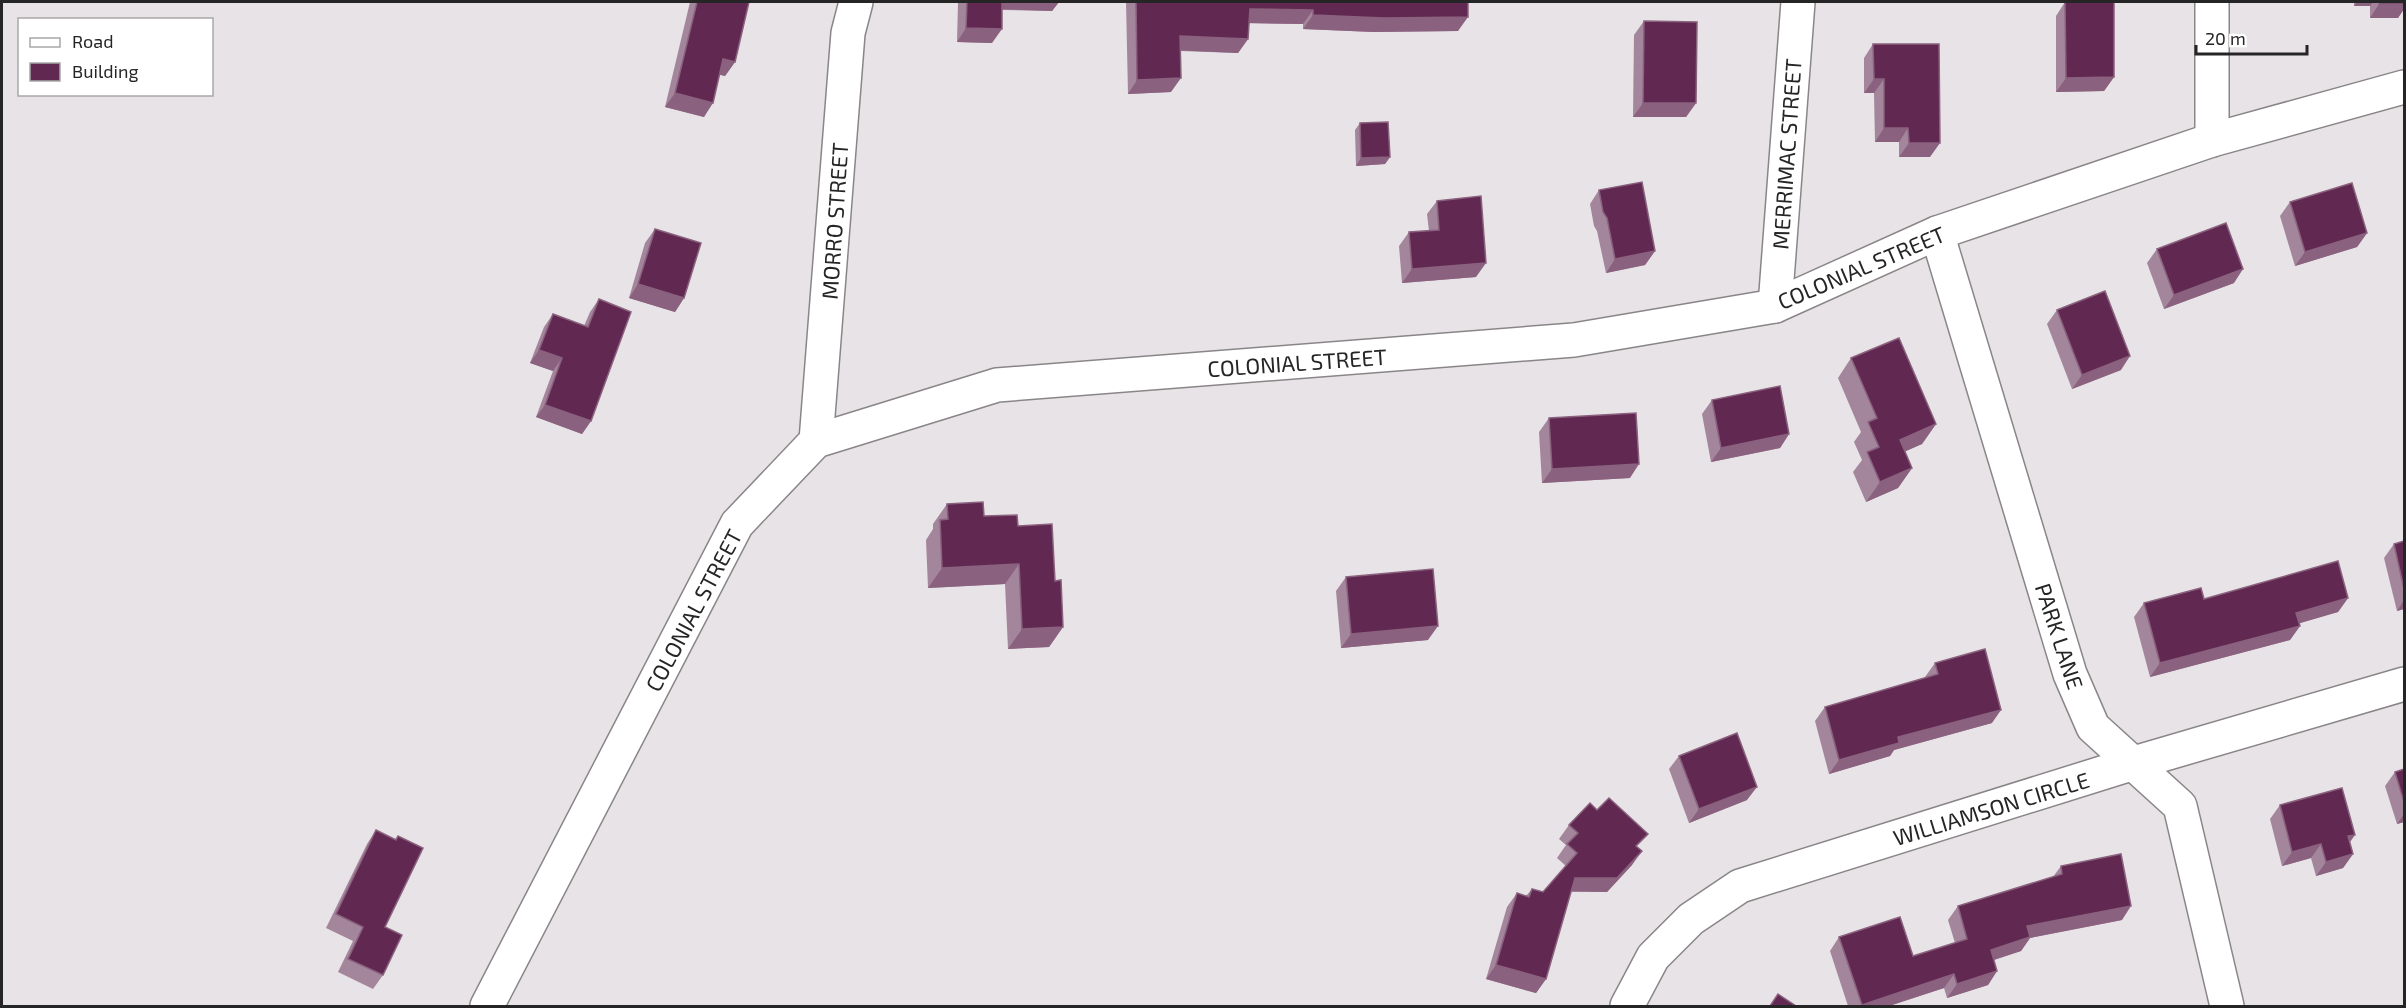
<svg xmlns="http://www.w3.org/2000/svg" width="2406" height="1008" font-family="'Exo 2',sans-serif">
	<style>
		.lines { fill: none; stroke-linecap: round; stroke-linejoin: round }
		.street-casing { stroke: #8a8688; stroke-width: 36 }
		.secondary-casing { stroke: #8a8688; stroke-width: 36 }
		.street { stroke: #fff; stroke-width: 33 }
		.secondary { stroke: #fff; stroke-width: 33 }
		.wall { fill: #a4869c }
		.shaded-wall { fill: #8a617e }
		.building { fill: #612952; stroke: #8a617e; stroke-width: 1.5 }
		.labels { text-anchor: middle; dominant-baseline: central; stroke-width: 6; stroke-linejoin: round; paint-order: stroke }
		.street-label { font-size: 22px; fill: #262526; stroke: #fff }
	</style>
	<rect width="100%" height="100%" fill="#e8e3e6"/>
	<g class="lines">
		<defs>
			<g id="street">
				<path d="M2212,2V140"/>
				<path d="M1937,233L2070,674L2093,727L2180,806L2227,1006"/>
				<path d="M1775,306L1798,2"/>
				<path d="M816,441L848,33L856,2"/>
				<path d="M1627,1006L1653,957L1691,919L1740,886L2134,763L2404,684"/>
			</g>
			<path id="secondary" d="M487,1006L737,524L816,441L997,385L1574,340L1775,306L1937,233L2212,140L2404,87"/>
		</defs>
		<use href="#street" class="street-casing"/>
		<use href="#secondary" class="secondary-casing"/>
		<use href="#street" class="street"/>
		<use href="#secondary" class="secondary"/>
	</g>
	<g class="wall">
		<path d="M690,2H749L735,62L725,76L720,75L704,117L665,107Z"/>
		<path d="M958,2H1059L1052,11L1002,10L992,43L957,42Z"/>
		<path d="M1126,2H1468L1458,31L1374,32L1303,29V24L1249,23L1248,39L1238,53L1180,51L1171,92L1128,94Z"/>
		<path d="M2065,2L2114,77L2104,91L2056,92V16Z"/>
		<path d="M2354,2H2404V9L2398,18H2370V6H2354Z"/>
		<path d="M1644,21L1696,103L1686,117H1633L1634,35Z"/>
		<path d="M1873,44L1930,157H1899V142H1875L1874,93H1864V58Z"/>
		<path d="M1360,123L1390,157L1385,164L1356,166L1355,130Z"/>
		<path d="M1599,190L1655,251L1645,265L1606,273L1597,231L1594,226L1590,204Z"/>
		<path d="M1437,201L1476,277L1402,283L1399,246L1409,232L1429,231L1427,214Z"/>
		<path d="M2290,202L2367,233L2357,247L2295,266L2280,216Z"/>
		<path d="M655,229L684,298L675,312L629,298L645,243Z"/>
		<path d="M2157,249L2234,283L2164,309L2147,263Z"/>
		<path d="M599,299L591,421L582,434L536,417L553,371L530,363L544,327L553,314L584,326L590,312Z"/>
		<path d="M2057,310L2121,370L2072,389L2047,324Z"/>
		<path d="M1851,358L1936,424L1922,444L1905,451L1912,468L1898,488L1866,502L1853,472L1862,460L1854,442L1861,432L1838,378Z"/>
		<path d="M1712,400L1789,434L1780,448L1711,462L1702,414Z"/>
		<path d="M1549,418L1630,478L1542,483L1539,432Z"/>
		<path d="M947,504L984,516L1018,526L1055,581L1063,627L1049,647L1008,649L1005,584L928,588L926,540L933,529V524Z"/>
		<path d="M2404,541V609L2397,611L2384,558L2394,544Z"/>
		<path d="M1346,577L1428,640L1341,648L1336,591Z"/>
		<path d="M2348,598L2338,612L2299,623L2300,626L2290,640L2150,677L2134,617L2144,603L2204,599Z"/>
		<path d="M1935,663L1992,723L1894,750L1890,756L1829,774L1815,721L1825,707L1925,678V677Z"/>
		<path d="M1679,756L1747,800L1689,823L1669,769Z"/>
		<path d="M2404,769V822L2397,824L2385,786L2395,772Z"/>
		<path d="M2280,805L2350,842L2353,854L2343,868L2316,876L2311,858L2282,866L2270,819Z"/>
		<path d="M1569,825L1638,848L1632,865L1607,892H1571L1546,979L1536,993L1486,979L1507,907L1517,893L1526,896L1532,889L1543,892L1566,866L1557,858L1566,845L1559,839Z"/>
		<path d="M376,830L395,839L398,836L385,927L383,975L373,989L338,972L353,941L326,928L367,844Z"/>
		<path d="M2061,866L2122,920L2030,938L2021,951L1994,960L1997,971L1988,985L1947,998L1944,988L1889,1006H1848L1830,951L1839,937L1913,956L1955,943L1948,920L1958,906L2053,877Z"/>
	</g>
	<g class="shaded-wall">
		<path d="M998,2H1059L1052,11L993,9Z"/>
		<path d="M2357,2H2373L2370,6H2354Z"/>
		<path d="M2404,2V9L2398,18H2370L2379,4Z"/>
		<path d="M1250,9L1313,10L1303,24L1240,23Z"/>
		<path d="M1313,15L1468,17L1458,31L1374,32L1303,29Z"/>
		<path d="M966,28L1002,29L992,43L957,42Z"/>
		<path d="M1180,36L1248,39L1238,53L1170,50Z"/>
		<path d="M723,59L735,62L725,76L714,73Z"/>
		<path d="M2114,77L2104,91L2056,92L2066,78Z"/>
		<path d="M1181,78L1171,92L1128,94L1137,80Z"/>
		<path d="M1874,79H1884L1874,93H1864Z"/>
		<path d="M675,93L713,103L704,117L665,107Z"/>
		<path d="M1643,103H1696L1686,117H1633Z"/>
		<path d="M1884,128H1908L1899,142H1875Z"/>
		<path d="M1909,143H1940L1930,157H1899Z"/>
		<path d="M1390,157L1385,164L1356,166L1361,158Z"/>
		<path d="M2367,233L2357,247L2295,266L2305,252Z"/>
		<path d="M1655,251L1645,265L1606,273L1615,259Z"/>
		<path d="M1486,263L1476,277L1402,283L1412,269Z"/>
		<path d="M2243,269L2234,283L2164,309L2174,295Z"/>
		<path d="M638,284L684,298L675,312L629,298Z"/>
		<path d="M539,350L562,358L553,371L530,363Z"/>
		<path d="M2130,356L2121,370L2072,389L2082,375Z"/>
		<path d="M545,405L591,421L582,434L536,417Z"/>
		<path d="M1936,424L1922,444L1886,460L1900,440Z"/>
		<path d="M1789,434L1780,448L1711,462L1721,448Z"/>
		<path d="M1639,464L1630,478L1542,483L1552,469Z"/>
		<path d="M1912,468L1898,488L1866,502L1880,482Z"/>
		<path d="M1019,564L1005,584L928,588L942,568Z"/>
		<path d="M2348,598L2338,612L2287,627L2296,613Z"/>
		<path d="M2404,600V609L2397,611Z"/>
		<path d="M1438,626L1428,640L1341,648L1351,634Z"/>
		<path d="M2300,626L2290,640L2150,677L2160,663Z"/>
		<path d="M1063,627L1049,647L1008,649L1022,629Z"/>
		<path d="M2001,710L1992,723L1894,750L1890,756L1829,774L1839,760L1898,737Z"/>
		<path d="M1757,787L1747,800L1689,823L1699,809Z"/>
		<path d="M2404,814V822L2397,824Z"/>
		<path d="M2355,835L2345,849L2348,836Z"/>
		<path d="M2321,844L2311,858L2282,866L2292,852Z"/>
		<path d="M1642,851L1632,865L1607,892L1565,891L1575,878Z"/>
		<path d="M2353,854L2343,868L2316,876L2326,862Z"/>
		<path d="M2131,906L2122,920L2030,938L2021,951L1981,964L1991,950L2027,926Z"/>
		<path d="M1496,965L1546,979L1536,993L1486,979Z"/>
		<path d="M1997,971L1988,985L1947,998L1957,984Z"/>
		<path d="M1954,974L1944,988L1889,1006H1861L1862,1005Z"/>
	</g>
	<g class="building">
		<path d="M697,2H749L735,62L723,59L713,103L675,93Z"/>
		<path d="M967,2H1002V29L966,28Z"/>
		<path d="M1136,2H1468V17L1384,18L1313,15V10L1250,9L1248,39L1180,36L1181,78L1137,80Z"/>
		<path d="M2065,2H2114V77L2066,78Z"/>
		<path d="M2380,2H2404V4H2379Z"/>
		<path d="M1644,21L1697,22L1696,103H1643Z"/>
		<path d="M1873,44H1939L1940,143H1909L1908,128H1884V79H1874Z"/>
		<path d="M1388,122L1390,157L1361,158L1360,123Z"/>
		<path d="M1642,182L1655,251L1615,259L1607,218L1603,212L1599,190Z"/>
		<path d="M2352,183L2367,233L2305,252L2290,202Z"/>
		<path d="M1481,196L1486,263L1412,269L1409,232L1439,230L1437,201Z"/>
		<path d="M2226,223L2243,269L2174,295L2157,249Z"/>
		<path d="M655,229L701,243L684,298L638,284Z"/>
		<path d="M2105,291L2130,356L2082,375L2057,310Z"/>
		<path d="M599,299L631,312L591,421L545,405L562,358L539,350L553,314L588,327Z"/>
		<path d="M1899,338L1936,424L1900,440L1912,468L1880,482L1867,452L1879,447L1868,422L1877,418L1851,358Z"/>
		<path d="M1780,386L1789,434L1721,448L1712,400Z"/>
		<path d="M1636,413L1639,464L1552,469L1549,418Z"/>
		<path d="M983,502L984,516L1017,515L1018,526L1052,524L1055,581L1061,580L1063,627L1022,629L1019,564L942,568L940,520L948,519L947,504Z"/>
		<path d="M2404,541V589L2394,544Z"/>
		<path d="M2338,561L2348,598L2296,613L2300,626L2160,663L2144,603L2201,588L2204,599Z"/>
		<path d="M1433,569L1438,626L1351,634L1346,577Z"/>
		<path d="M1985,649L2001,710L1898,737L1899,743L1839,760L1825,707L1938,674L1935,663Z"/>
		<path d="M1737,733L1757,787L1699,809L1679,756Z"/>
		<path d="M2404,769V802L2395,772Z"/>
		<path d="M2342,788L2355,835L2348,836L2353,854L2326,862L2321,844L2292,852L2280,805Z"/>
		<path d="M1609,798L1648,834L1636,846L1642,851L1617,878H1575L1546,979L1496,965L1517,893L1529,897L1532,889L1543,892L1577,853L1567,844L1578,833L1569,825L1590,803L1597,810Z"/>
		<path d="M376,830L396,840L398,836L423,848L385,927L402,935L383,975L348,959L363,927L336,914Z"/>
		<path d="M2121,854L2131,906L2027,926L2030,937L1991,950L1997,971L1957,984L1954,974L1862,1005L1839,937L1900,917L1913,956L1967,939L1958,906L2062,874L2061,866Z"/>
		<path d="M1778,994L1796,1006H1770Z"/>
	</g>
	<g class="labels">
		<g class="street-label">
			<text transform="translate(1786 154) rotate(-86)">MERRIMAC STREET</text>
			<text transform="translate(834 221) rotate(-86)">MORRO STREET</text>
			<text transform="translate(1861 267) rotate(-23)">COLONIAL STREET</text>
			<text transform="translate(1297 362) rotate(-4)">COLONIAL STREET</text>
			<text transform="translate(693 610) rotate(-62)">COLONIAL STREET</text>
			<text transform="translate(2060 636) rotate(72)">PARK LANE</text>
			<text transform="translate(1991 808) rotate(-17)">WILLIAMSON CIRCLE</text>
		</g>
	</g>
	<rect width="2406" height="1008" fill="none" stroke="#262526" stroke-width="6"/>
	<rect x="18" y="18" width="195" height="78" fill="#ffffff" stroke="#a8a8a8" stroke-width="1.5"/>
	<rect x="30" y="38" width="30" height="9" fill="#ffffff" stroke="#a8a8a8" stroke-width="1.5"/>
	<text x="72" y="48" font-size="18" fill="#262526">Road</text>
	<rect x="30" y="63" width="30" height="18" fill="#612952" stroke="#a8a8a8" stroke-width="1.5"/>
	<text x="72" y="78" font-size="18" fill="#262526">Building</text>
	<path d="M2196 45v9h111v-9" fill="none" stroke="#262526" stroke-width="3"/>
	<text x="2205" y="45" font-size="18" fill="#262526" stroke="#ffffff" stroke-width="4.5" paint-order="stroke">20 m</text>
</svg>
